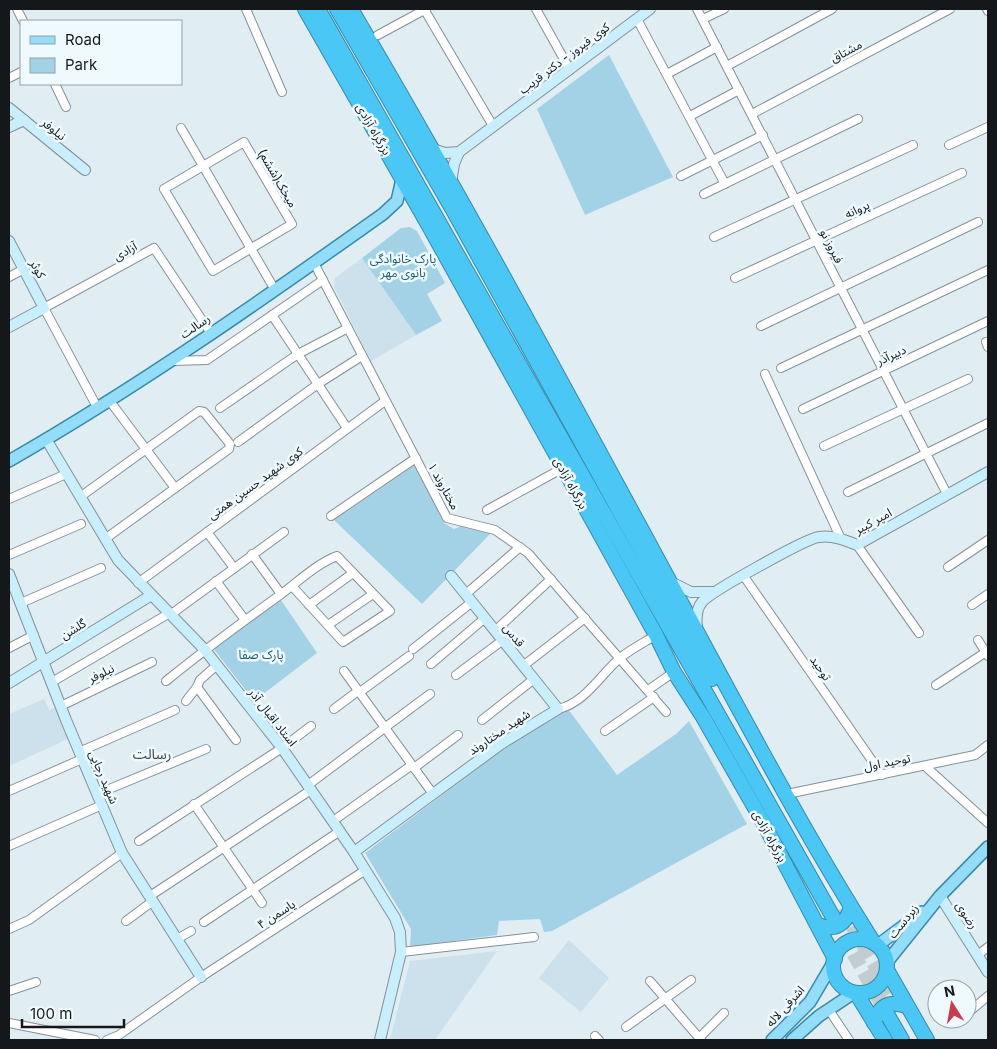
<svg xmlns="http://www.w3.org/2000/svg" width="997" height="1049" font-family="Inter,'Noto Sans Arabic',sans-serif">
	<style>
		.built { fill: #cce1eb }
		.green { fill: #a3d2e7 }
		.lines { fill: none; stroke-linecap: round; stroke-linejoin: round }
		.highway-tunnel { stroke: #c1cdd2; stroke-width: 14; stroke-dasharray: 14 7; stroke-linecap: butt }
		.street-casing { stroke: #859197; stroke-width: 10 }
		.secondary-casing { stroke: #859197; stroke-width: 12 }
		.primary-casing { stroke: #388aa8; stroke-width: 14 }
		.highway-casing { stroke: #388aa8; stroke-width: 16 }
		.street { stroke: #fff; stroke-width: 8 }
		.secondary { stroke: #c9eefc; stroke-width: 10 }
		.primary { stroke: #93ddf9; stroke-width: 11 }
		.highway { stroke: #4bc7f5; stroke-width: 14 }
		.labels { text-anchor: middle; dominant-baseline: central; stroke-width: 5; stroke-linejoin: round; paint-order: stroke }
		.street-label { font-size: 12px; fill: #14181a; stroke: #effaff }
		.park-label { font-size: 12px; fill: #1c5a70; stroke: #effaff }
		.neighbourhood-label { font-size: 14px; fill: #3d484d; stroke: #effaff }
	</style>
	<rect width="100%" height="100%" fill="#e0edf3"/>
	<g class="built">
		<path d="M362,258L416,335L371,361L334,287L335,278Z"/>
		<path d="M44,699L49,710L57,707L70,738L9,766V714Z"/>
		<path d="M569,940L609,978L581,1012L539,978Z"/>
		<path d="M497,951L435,1040H390L410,961Z"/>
	</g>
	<g class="green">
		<path d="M609,55L673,177L585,215L537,109Z"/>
		<path d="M410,227L417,231L445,283L427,294L442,321L416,335L362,258L401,228Z"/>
		<path d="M415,465L444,523L454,529L473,521L491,533L422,604L334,520Z"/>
		<path d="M281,600L317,653L254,701L213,648Z"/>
		<path d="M568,709L617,775L676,734L689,721L747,824L552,931L544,932L540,919L499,921L497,935L410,947L411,929L365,853L502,750Z"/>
	</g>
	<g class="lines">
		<g class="highway-tunnel">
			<path d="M842,908L900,1010"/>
			<path d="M833,917L887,1014"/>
		</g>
		<defs>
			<g id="street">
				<path d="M17,9L23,21"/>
				<path d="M246,9L282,92"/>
				<path d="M424,9L493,126"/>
				<path d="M536,9L570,70"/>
				<path d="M697,9L947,494"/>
				<path d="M987,9L988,11"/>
				<path d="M637,19L725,184"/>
				<path d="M703,19L724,9"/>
				<path d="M378,35L426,9"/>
				<path d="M727,66L832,9"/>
				<path d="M667,74L717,47"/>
				<path d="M9,78L21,72"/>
				<path d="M55,84L66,107"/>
				<path d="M752,114L950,9"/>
				<path d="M690,116L739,90"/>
				<path d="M181,128L275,290"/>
				<path d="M244,142L292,224L213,271L164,189Z"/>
				<path d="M949,145L988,127"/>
				<path d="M681,176L763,135"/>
				<path d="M704,194L858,119"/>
				<path d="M714,237L913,145"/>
				<path d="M314,263L447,518L495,530L528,553L666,712"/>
				<path d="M9,277L24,269"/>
				<path d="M735,278L962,173"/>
				<path d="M272,315L347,428"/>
				<path d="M761,326L978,222"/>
				<path d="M986,342L988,347"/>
				<path d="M172,361L207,360L323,280"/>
				<path d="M781,368L988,270"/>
				<path d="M765,374L841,539"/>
				<path d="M109,400L175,488"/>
				<path d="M97,407L44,308L154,248L210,332"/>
				<path d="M220,408L298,354L348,328"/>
				<path d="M803,409L988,321"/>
				<path d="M238,442L318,384L362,356"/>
				<path d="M824,446L968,379"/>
				<path d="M848,492L988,423"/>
				<path d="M80,497L199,411L204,412L230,444L229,449L105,539"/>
				<path d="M9,499L66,474"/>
				<path d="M487,510L563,468"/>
				<path d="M331,516L416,458"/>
				<path d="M207,532L234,568"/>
				<path d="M857,545L919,633"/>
				<path d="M252,554L281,594"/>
				<path d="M9,555L81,524"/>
				<path d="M948,567L988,540"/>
				<path d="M743,575L882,775"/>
				<path d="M216,581L245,620"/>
				<path d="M138,583L385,401"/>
				<path d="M466,594L520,547"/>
				<path d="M21,603L101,568"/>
				<path d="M309,605L353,573"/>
				<path d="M972,605L988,594"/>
				<path d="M170,615L284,532"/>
				<path d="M328,625L373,594"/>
				<path d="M495,631L551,579"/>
				<path d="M978,640L988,656"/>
				<path d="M9,648L34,635"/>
				<path d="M413,649L472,602"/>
				<path d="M431,664L485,618"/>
				<path d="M523,666L585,618"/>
				<path d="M344,671L433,794"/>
				<path d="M456,675L503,640"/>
				<path d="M166,681C203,651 241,623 280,595C298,582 316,564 337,556L390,611L343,642L292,586"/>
				<path d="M52,682L168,614"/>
				<path d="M936,685L986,652"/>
				<path d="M197,687L236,740"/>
				<path d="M648,690L674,672"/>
				<path d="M360,692L409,656"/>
				<path d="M186,701L197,687L200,680L217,665"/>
				<path d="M61,706L152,662"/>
				<path d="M334,709L358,691"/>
				<path d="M558,709C585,703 600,675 620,658C631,649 645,642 656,635"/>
				<path d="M482,720L534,679"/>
				<path d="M605,731L654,697"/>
				<path d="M79,752L175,710"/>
				<path d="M925,766L988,823"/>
				<path d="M414,768L458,735"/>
				<path d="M308,785L430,694"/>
				<path d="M9,791L82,759"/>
				<path d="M97,794L206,749"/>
				<path d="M787,794L975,755L988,745"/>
				<path d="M194,804L262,903"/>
				<path d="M333,821L412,765"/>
				<path d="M139,841L282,748L311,726"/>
				<path d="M9,846L102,805"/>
				<path d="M150,896L311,790"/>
				<path d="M126,921L153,901"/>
				<path d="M204,922L340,831"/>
				<path d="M9,929L29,920L122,853"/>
				<path d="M177,939L191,931"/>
				<path d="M401,952L534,937"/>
				<path d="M978,955L988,947"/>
				<path d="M650,981L701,1040"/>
				<path d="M9,991L36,982"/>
				<path d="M829,1010L849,1040"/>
				<path d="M969,1012L988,996"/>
				<path d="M9,1023L95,1040"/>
				<path d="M626,1027L691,980"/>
				<path d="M595,1036L599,1040"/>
				<path d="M699,1038L724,1013"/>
				<path d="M107,1040L119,1035L201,977L364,871"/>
			</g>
			<g id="secondary">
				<path d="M9,108L85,170"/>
				<path d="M9,127L24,120"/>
				<path d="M430,148L445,153L459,152"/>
				<path d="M451,183L454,164L459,152L650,9"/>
				<path d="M9,241L44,308L9,327"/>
				<path d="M46,439L118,560L205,650L282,748L354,852L395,918L400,932L401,952L380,1040"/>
				<path d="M9,574L66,720L122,853L201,977"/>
				<path d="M671,582L691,592H713"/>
				<path d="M697,628C696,619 696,609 702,602C710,592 807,538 819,537C832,535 845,540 857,545L988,472"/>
				<path d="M9,683L150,596"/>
				<path d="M354,852L501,744L558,709L451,576"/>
				<path d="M940,896L988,972"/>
			</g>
			<g id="primary">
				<path d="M9,461C138,387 262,300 383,214L397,201L402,179"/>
				<path d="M878,945L922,912"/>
				<path d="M887,962L940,896L988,847"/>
				<path d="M772,1040L810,1002L833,963"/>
				<path d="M792,1040L819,1016L855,992"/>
			</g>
			<g id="highway">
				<path d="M305,9L429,226L656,635L674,672L703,717L763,822L835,959"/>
				<path d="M318,9C491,311 659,615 833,917"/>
				<path d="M337,9L453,210L712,679"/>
				<path d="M351,9C462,197 566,390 670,582C736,703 800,827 874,943"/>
				<path d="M818,925C835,931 846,925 851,907"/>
				<circle cx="860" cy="966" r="27"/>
				<path d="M887,970L927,1040"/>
				<path d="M856,993L885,1040"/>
				<path d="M887,1014L902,1040"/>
				<path d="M874,1023C879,1006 889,1000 906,1006"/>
			</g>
		</defs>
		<use href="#street" class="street-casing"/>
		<use href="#secondary" class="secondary-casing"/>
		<use href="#primary" class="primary-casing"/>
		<use href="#highway" class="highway-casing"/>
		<use href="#street" class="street"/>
		<use href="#secondary" class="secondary"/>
		<use href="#primary" class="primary"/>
		<use href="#highway" class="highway"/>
	</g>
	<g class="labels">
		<g class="street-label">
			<text transform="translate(846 51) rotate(-28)">مشتاق</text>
			<text transform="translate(564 58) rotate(-37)">کوی فیروز - دکتر قریب</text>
			<text transform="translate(54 129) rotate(39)">نیلوفر</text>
			<text transform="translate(374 129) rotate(60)">بزرگراه آزادی</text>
			<text transform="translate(278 178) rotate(60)">میخک(ششم)</text>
			<text transform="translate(857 209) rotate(-25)">پروانه</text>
			<text transform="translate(832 246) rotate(63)">فیروز نو</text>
			<text transform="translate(125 251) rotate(-29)">آزادی</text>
			<text transform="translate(38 269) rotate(62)">کوثر</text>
			<text transform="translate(195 326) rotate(-34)">رسالت</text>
			<text transform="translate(891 355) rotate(-25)">دبیرآذر</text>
			<text transform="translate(255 483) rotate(-36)">کوی شهید حسین همتی</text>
			<text transform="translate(571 483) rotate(61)">بزرگراه آزادی</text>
			<text transform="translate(444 486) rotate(61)">مختاروند ۱</text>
			<text transform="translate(873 521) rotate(-29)">امیر کبیر</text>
			<text transform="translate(73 629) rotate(-32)">گلشن</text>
			<text transform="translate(514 635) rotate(51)">قدس</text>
			<text transform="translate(821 668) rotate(55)">توحید</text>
			<text transform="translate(101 673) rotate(-26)">نیلوفر</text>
			<text transform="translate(273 717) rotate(52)">استاد اقبال آذر</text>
			<text transform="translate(499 732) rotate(-34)">شهید مختاروند</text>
			<text transform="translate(887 762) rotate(-11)">توحید اول</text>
			<text transform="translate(104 777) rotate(67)">شهید رجایی</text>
			<text transform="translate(770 836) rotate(61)">بزرگراه آزادی</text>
			<text transform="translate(276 914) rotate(-33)">یاسمن ۴</text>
			<text transform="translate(967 915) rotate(57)">رضوی</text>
			<text transform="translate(903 921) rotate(-51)">زبردست</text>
			<text transform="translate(785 1006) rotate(-48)">اشرفی لاله</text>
		</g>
		<g class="park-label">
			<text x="403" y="258">پارک خانوادگی<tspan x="403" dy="14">بانوی مهر</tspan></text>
			<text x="261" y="654">پارک صفا</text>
		</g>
		<g class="neighbourhood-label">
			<text x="152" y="753">رسالت</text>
		</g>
	</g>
	<rect width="997" height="1049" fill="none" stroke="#14181a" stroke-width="20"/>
	<rect x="20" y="20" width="162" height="65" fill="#effaff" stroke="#97a0a3"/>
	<rect x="30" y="36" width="25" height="8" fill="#93ddf9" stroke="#97a0a3"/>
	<text x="65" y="45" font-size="15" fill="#14181a">Road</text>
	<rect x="30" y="58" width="25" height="15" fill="#a3d2e7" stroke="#97a0a3"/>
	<text x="65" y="70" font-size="15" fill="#14181a">Park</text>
	<g transform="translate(952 1004) rotate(349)"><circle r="24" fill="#effaff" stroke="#97a0a3"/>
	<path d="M0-4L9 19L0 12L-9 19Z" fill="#cb3b50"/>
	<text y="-8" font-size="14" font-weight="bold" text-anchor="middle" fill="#14181a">N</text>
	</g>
	<path d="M22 1019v8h102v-8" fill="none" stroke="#14181a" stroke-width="2.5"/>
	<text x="30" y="1019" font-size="15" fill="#14181a" stroke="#effaff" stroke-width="4" paint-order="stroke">100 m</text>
</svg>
